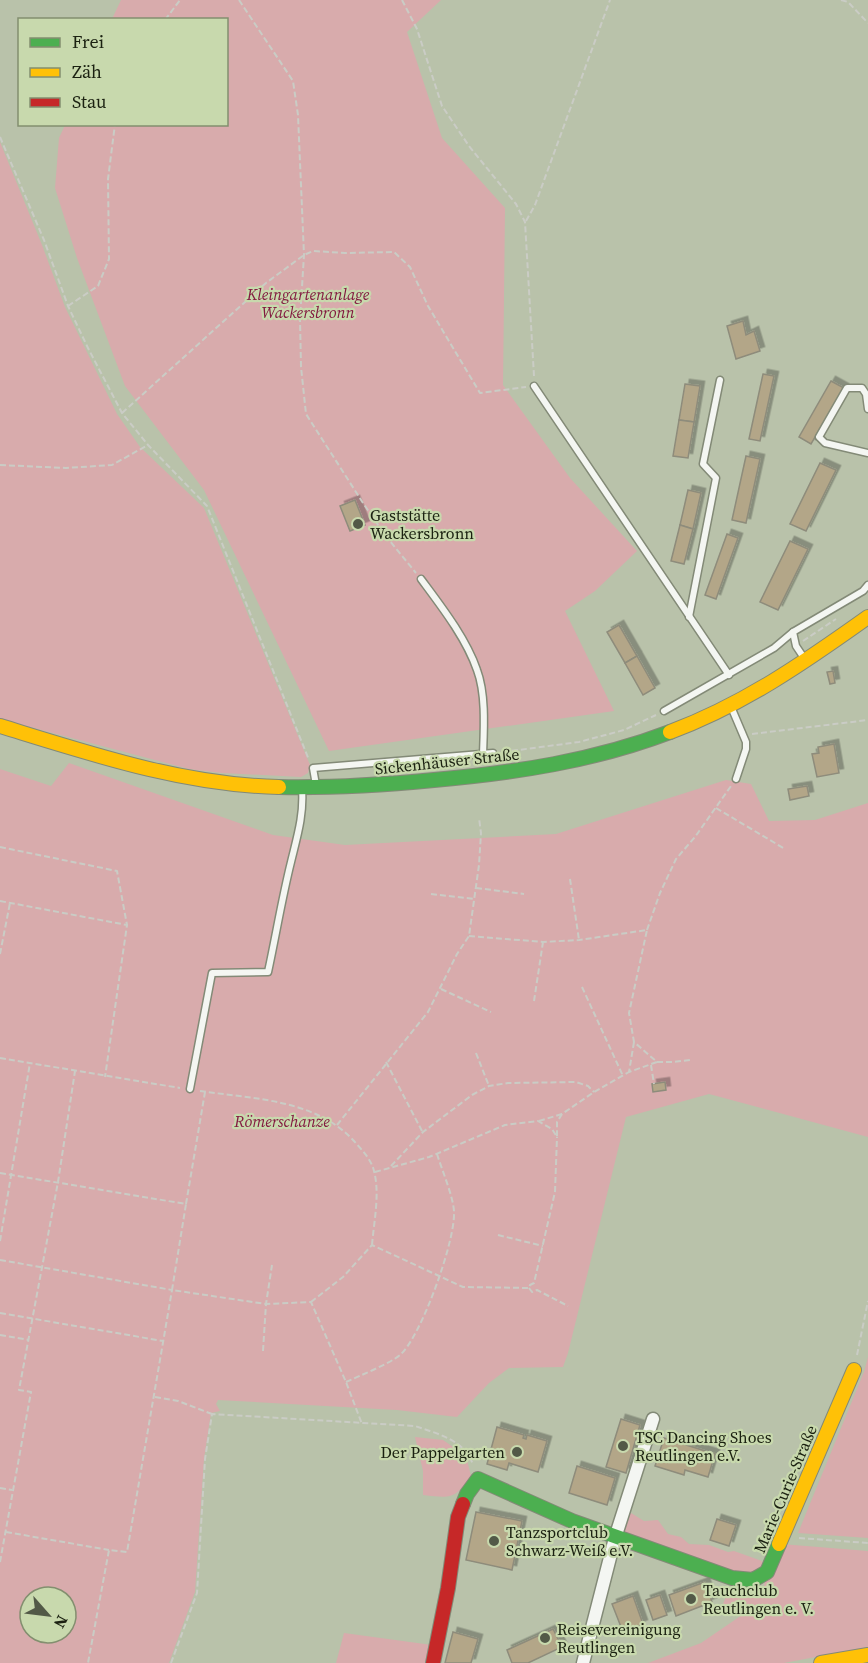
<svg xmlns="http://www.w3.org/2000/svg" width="868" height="1663" font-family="'Source Serif 4',serif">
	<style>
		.green { fill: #d8abac; fill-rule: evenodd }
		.building { fill: #b3a688; stroke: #8e8c7b; stroke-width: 1.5; filter: url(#shadow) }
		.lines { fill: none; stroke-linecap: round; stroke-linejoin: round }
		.lane-casing { stroke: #838a77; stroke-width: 9 }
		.street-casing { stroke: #838a77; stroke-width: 15 }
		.fast-casing { stroke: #838a77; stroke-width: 16 }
		.slow-casing { stroke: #838a77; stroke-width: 16 }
		.jam-casing { stroke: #838a77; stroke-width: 16 }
		.path { stroke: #caccc5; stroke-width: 2; stroke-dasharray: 6 3; stroke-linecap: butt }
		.lane { stroke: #f4f6f2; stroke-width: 6 }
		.street { stroke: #f4f6f2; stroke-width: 12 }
		.fast { stroke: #4caf50; stroke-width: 14 }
		.slow { stroke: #ffc107; stroke-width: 14 }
		.jam { stroke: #c62828; stroke-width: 14 }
		.poi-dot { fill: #525947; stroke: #c8d9ad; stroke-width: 2 }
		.labels { text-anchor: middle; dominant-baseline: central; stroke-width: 4.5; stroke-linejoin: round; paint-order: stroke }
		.park-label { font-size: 16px; font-style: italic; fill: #831940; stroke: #c8d9ad }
		.poi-label { font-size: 16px; fill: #1b2111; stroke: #c8d9ad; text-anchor: start }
		.street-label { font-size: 16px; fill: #1b2111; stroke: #c8d9ad }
	</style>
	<defs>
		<filter id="shadow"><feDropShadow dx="4.5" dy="-4.5" stdDeviation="0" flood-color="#0004"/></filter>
	</defs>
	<rect width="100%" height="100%" fill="#b9c2aa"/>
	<g class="green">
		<path d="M121,0H441L407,32L442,138L505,208L503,385L570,478L637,551L595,591L565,611L614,711L329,751L204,490L125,386L77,258L55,188L59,138L65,125L226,124V20L112,19Z"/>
		<path d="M0,142L42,245L65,307L117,414L140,447L204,508L310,765L308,773L301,777L222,773L189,769L0,719Z"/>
		<path d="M69,763L273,835L345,845L556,834L726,780L751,784L769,821L815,820L868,803V1137L709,1094L626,1117L568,1353L563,1367L509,1368L489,1383L457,1417L397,1410L218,1400L216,1404L220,1411L211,1413L204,1459L195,1592L169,1663H0V769L51,786ZM30,1597H66V1633H30Z"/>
		<path d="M868,1357V1538L798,1533L864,1372Z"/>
		<path d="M415,1437L443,1440L466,1456L471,1476C454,1500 451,1498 423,1495V1471Z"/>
		<path d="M631,1513L644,1521L658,1520L668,1534L681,1537L689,1544L709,1545L728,1552L734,1551L762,1561L763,1566L752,1576L619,1536L626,1517Z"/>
		<path d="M781,1544L868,1551V1647L784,1663H648L701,1643L742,1615L722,1606L729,1590L761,1595L768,1572Z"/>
		<path d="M344,1633L432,1645L427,1663H336Z"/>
	</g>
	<g class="building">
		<path d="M743,321L746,335L754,331L760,351L736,359L727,326Z"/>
		<path d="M763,374L774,376L760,441L749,439Z"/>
		<path d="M831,381L844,388L811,444L799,437Z"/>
		<path d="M685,384L700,386L694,422L679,420Z"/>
		<path d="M679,420L694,422L688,458L673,456Z"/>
		<path d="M746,456L760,459L746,523L732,520Z"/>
		<path d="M820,463L836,470L806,531L790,524Z"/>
		<path d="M688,490L701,493L693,529L680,525Z"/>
		<path d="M355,500L365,525L350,531L340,506Z"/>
		<path d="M680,525L693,529L684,564L671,561Z"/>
		<path d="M727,534L738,538L716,599L705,595Z"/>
		<path d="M790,541L808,549L778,610L760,602Z"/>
		<path d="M619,625L637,656L625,663L607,632Z"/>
		<path d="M637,656L655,688L643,695L625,663Z"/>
		<path d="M833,671L835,683L830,684L827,672Z"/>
		<path d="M834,744L839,773L817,777L812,754L819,753L818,747Z"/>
		<path d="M807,786L809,796L790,800L788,789Z"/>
		<path d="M665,1082L666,1090L653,1092L652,1084Z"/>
		<path d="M621,1419L640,1425L626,1473L606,1467Z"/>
		<path d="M497,1427L524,1435L523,1438L526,1439L527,1435L547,1441L538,1472L509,1463L507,1470L487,1464Z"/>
		<path d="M664,1438L715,1454L708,1477L685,1470L684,1475L655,1466Z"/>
		<path d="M577,1466L615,1478L607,1505L569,1493Z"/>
		<path d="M476,1512L522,1521L512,1570L466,1560Z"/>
		<path d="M717,1519L736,1525L729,1546L710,1540Z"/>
		<path d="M705,1582L712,1602L676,1616L669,1595Z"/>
		<path d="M660,1595L667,1615L653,1620L646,1600Z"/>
		<path d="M633,1596L643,1624L623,1632L612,1604Z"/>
		<path d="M553,1629L562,1647L528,1663H512L507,1650Z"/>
		<path d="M453,1632L478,1639L471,1663H445Z"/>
	</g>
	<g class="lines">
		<defs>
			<g id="lane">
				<path d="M534,386L729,675"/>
				<path d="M868,409L866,394L862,388H847L819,437L825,443L868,453"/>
				<path d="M421,579C441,606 466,638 477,670C486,694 484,728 483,754"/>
				<path d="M689,617L716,478L703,464L720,380"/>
				<path d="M804,658L796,646L793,632L863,591L868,585"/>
				<path d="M732,709L746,742V749L736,779"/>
				<path d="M664,711L774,648L793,632"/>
				<path d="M316,785L313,768L493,753"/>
				<path d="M190,1089L212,973L268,972C276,935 282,898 291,862C297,837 304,815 302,789"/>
			</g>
			<path id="street" d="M583,1663L615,1538L653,1419"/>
			<g id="fast">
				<path d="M279,787C330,788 382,785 434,780C514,773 594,761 670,732"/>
				<path d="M463,1504L467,1494L478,1479L572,1521L732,1578L753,1580L767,1572L779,1544"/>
			</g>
			<g id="slow">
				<path d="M0,726C91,754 183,785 279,787"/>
				<path d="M670,732C743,705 805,662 868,617"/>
				<path d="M779,1544L854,1370"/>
				<path d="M821,1663L868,1655"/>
			</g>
			<path id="jam" d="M433,1663L448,1588L458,1517L463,1504"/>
		</defs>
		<use href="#lane" class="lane-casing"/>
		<use href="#street" class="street-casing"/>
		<use href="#fast" class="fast-casing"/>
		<use href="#slow" class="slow-casing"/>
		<use href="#jam" class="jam-casing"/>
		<g class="path">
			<path d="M239,0L293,81L298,115L304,255L300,319L301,367L306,414L363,503L385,535L416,573"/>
			<path d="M402,0L417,29L442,106L469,146L516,204L525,222L534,376"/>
			<path d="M841,0L848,2L868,23"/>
			<path d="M165,20L180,0"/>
			<path d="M0,137L44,240L68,306L88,348L122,413L148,445L207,506L309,760"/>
			<path d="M526,221L535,205L610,0"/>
			<path d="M68,306L98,286L109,259L108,179L115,124"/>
			<path d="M122,413L266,283L304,255L313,251L345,253L394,252L410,267L428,306L480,393L526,387"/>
			<path d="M0,465L66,468L112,465L148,445"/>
			<path d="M803,641L836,619"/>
			<path d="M752,734L868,720"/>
			<path d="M503,752L579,742L624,730L656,715"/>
			<path d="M716,808L785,849"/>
			<path d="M0,847L117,871L127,925"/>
			<path d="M570,879L579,940"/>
			<path d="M476,888L524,894"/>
			<path d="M431,894L475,899"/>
			<path d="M0,901L127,925L105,1077"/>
			<path d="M647,930L660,893L676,859L695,837L731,786"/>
			<path d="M469,936L543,942L579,940L647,930L629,1013L634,1042L657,1062L629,1072L634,1042"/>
			<path d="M0,954L10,903"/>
			<path d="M582,987L623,1076"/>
			<path d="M441,989L491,1012"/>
			<path d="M534,1001L543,942"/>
			<path d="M476,1053L489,1086"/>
			<path d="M0,1058L180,1088"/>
			<path d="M386,1062L422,1131"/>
			<path d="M657,1062H672L690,1060"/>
			<path d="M651,1065L654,1084"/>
			<path d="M200,1091C254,1099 315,1099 354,1141C362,1150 371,1159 374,1171C380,1194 374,1221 372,1245"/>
			<path d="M539,1121L562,1114"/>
			<path d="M337,1125L428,1012L457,954L469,936L479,865L481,833L479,818"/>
			<path d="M391,1166L423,1132L472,1095L489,1086L508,1083L576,1082L588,1086L594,1092"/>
			<path d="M375,1172L429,1157L505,1125L538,1121L552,1129L557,1137V1122L562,1114L594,1092L629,1072"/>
			<path d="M0,1173L186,1204L172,1290L266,1304L311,1302L346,1382L362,1424"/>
			<path d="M186,1204L205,1092"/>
			<path d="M498,1235L543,1246"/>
			<path d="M0,1241L30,1063"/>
			<path d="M0,1260L172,1290L127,1552L109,1550L88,1663"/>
			<path d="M529,1288L532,1292L537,1290L568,1306"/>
			<path d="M311,1302L343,1277L372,1245L463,1287L529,1288L530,1285L534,1283L555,1192L557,1137"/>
			<path d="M0,1313L163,1341"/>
			<path d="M0,1335L29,1340"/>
			<path d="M263,1351L266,1304L272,1265"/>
			<path d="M857,1355L868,1301"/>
			<path d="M346,1382C359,1376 391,1363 400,1355C421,1337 456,1240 454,1211C453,1196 442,1170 437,1154"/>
			<path d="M155,1397L178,1401L212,1414"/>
			<path d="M0,1488L12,1490"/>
			<path d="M6,1532L109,1550"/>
			<path d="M799,1538L868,1543"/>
			<path d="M0,1562L31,1392L19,1390L58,1182L75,1071"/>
			<path d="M171,1663L197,1593L205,1459L212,1414L415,1426C438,1434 465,1440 473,1465"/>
		</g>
		<use href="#lane" class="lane"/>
		<use href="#street" class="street"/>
		<use href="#fast" class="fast"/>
		<use href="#slow" class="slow"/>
		<use href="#jam" class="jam"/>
	</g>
	<g class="poi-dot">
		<circle cx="358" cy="524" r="6"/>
		<circle cx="623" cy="1446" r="6"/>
		<circle cx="517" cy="1452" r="6"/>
		<circle cx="494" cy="1541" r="6"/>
		<circle cx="691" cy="1599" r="6"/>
		<circle cx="545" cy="1638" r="6"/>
	</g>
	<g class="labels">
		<g class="park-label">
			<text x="308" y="294">Kleingartenanlage<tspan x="308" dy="18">Wackersbronn</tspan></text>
			<text x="282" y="1121">Römerschanze</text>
		</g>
		<g class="poi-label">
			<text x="370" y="515">Gaststätte<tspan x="370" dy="18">Wackersbronn</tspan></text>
			<text x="635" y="1437">TSC Dancing Shoes<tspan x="635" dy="18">Reutlingen e.V.</tspan></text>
			<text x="505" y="1452" text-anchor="end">Der Pappelgarten</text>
			<text x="506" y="1532">Tanzsportclub<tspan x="506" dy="18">Schwarz-Weiß e.V.</tspan></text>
			<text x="703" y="1590">Tauchclub<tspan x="703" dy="18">Reutlingen e. V.</tspan></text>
			<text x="557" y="1629">Reisevereinigung<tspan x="557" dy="18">Reutlingen</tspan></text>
		</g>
		<g class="street-label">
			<text transform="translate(447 761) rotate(-6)">Sickenhäuser Straße</text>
			<text transform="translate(785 1489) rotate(-67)">Marie-Curie-Straße</text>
		</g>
	</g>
	<rect x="18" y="18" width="210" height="108" fill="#c8d9ad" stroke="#838f6f" stroke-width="1.5"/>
	<rect x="30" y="38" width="30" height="9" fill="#4caf50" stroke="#838f6f" stroke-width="1.5"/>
	<text x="72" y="48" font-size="18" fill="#1b2111">Frei</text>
	<rect x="30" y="68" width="30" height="9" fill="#ffc107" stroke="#838f6f" stroke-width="1.5"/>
	<text x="72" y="78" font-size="18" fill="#1b2111">Zäh</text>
	<rect x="30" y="98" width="30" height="9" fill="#c62828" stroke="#838f6f" stroke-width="1.5"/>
	<text x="72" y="108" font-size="18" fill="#1b2111">Stau</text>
	<g transform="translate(48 1615) rotate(118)"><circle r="28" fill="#c8d9ad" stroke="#838f6f" stroke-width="1.5"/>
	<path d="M0-4.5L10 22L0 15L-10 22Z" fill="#525947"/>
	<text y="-9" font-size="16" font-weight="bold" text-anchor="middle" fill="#1b2111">N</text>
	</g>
</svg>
